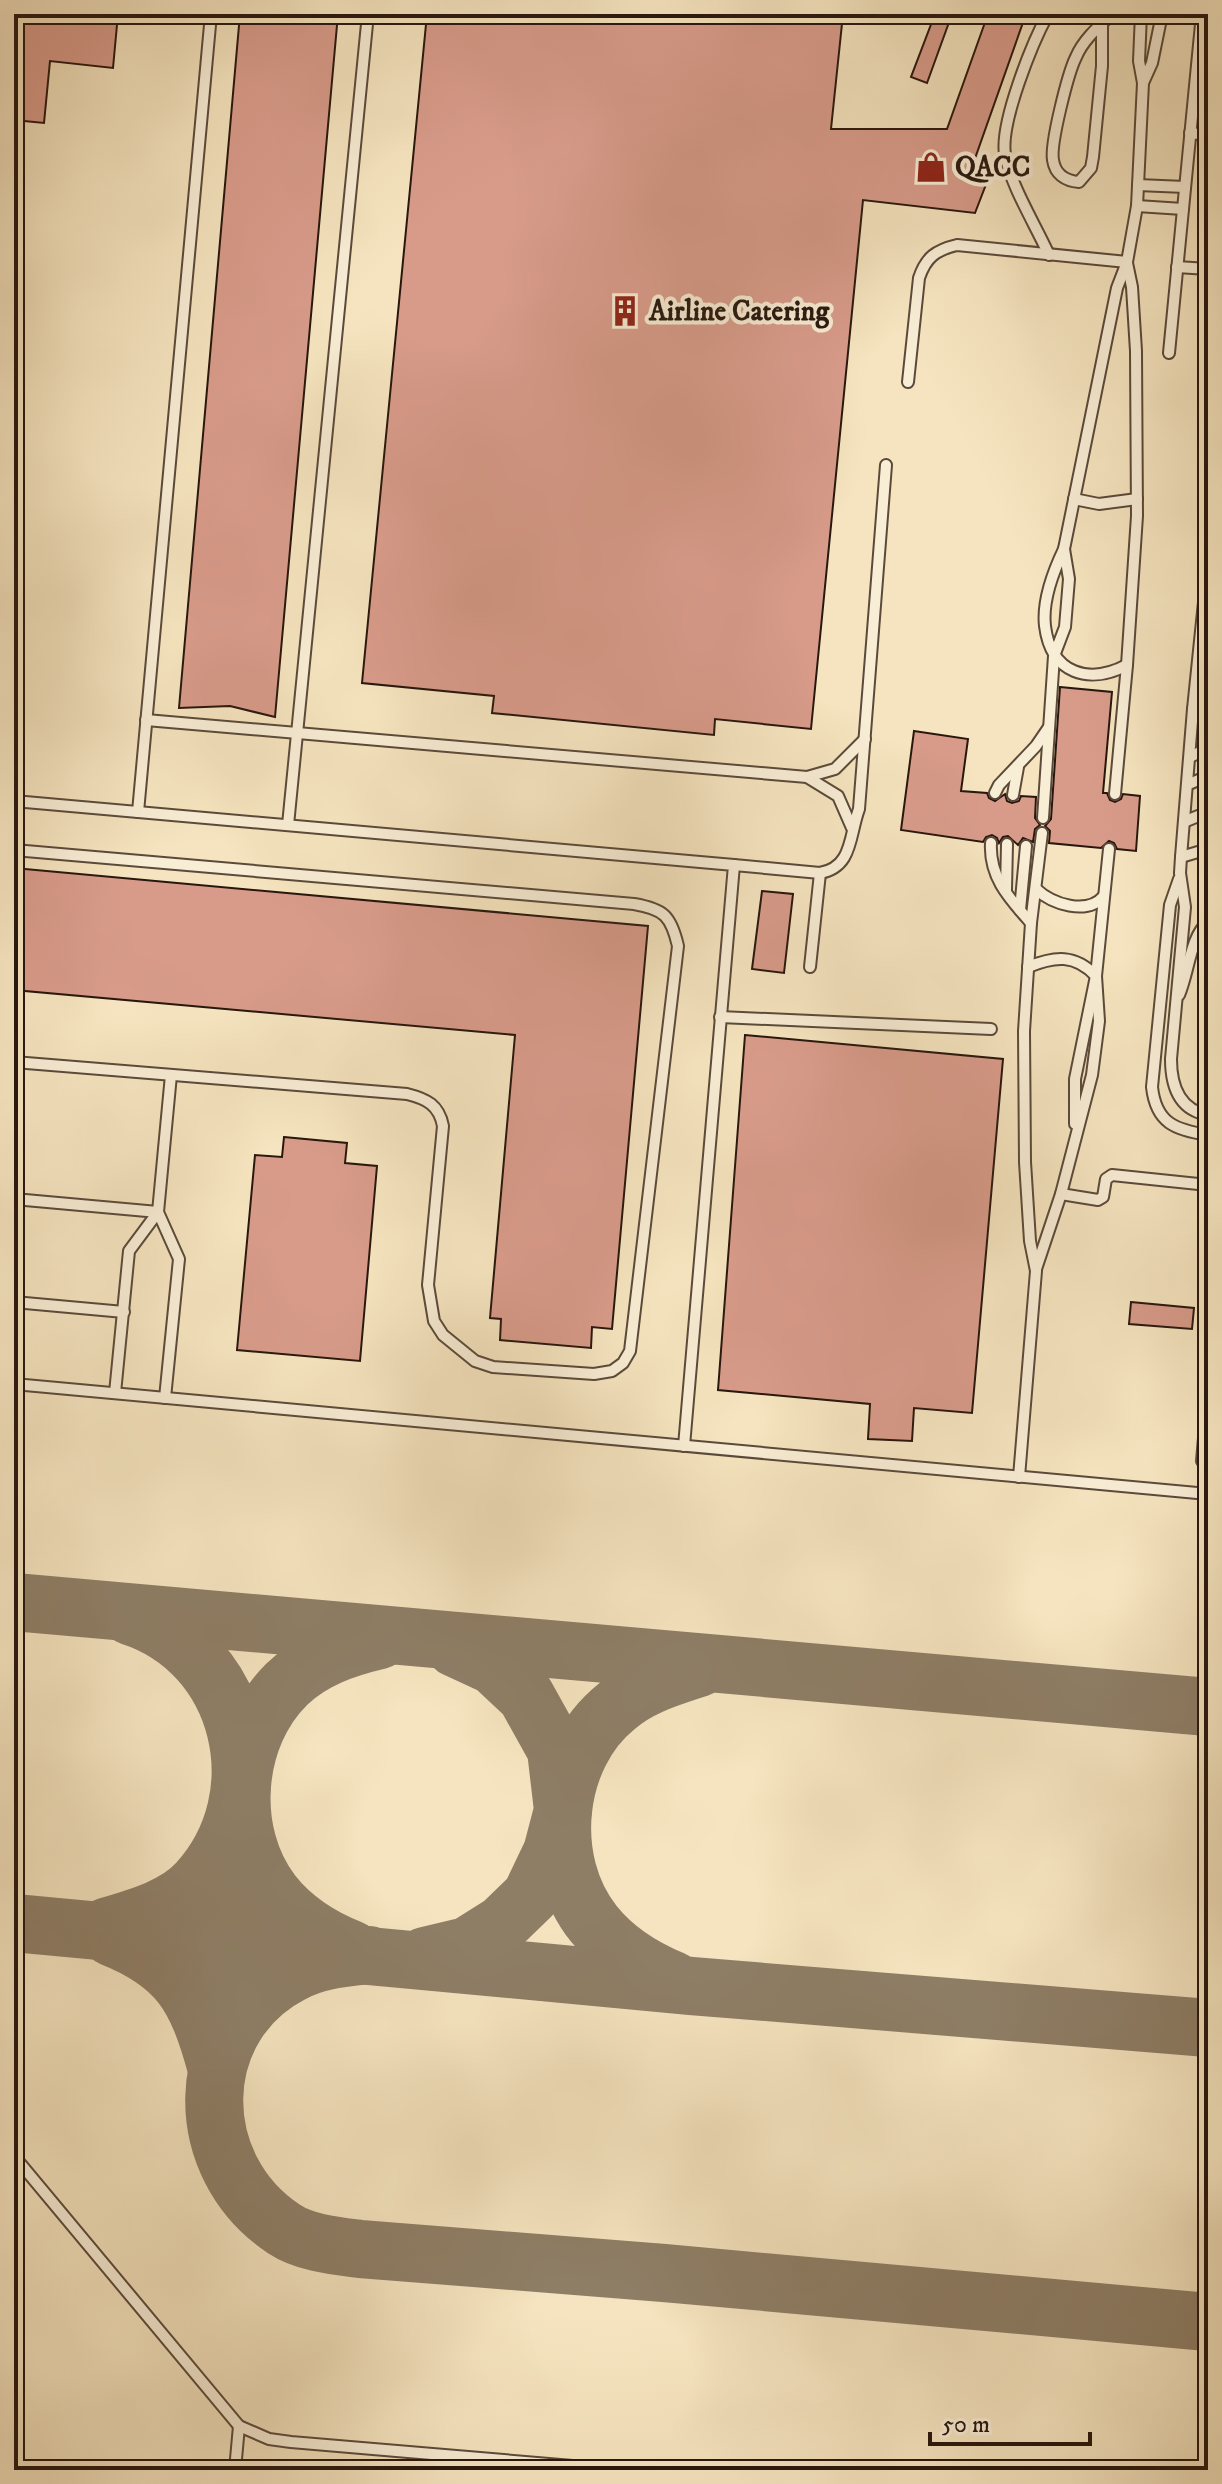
<svg xmlns="http://www.w3.org/2000/svg" width="1222" height="2484" font-family="'IM FELL DW Pica',serif">
	<style>
		.lines { fill: none; stroke-linecap: round; stroke-linejoin: round }
		.taxiway { stroke: #8e7e66; stroke-width: 58 }
		.building { fill: #d89b8a; stroke: #28170e; stroke-width: 2 }
		.lane-casing { stroke: #5b4a3a; stroke-width: 14 }
		.lane { stroke: #f8edd5; stroke-width: 10 }
		.labels { text-anchor: middle; dominant-baseline: central; stroke-width: 8; stroke-linejoin: round; paint-order: stroke }
		.poi-label { font-size: 28px; font-weight: bold; fill: #28170e; stroke: #f8edd5; text-anchor: start }
	</style>
	<rect width="100%" height="100%" fill="#f5e4bf"/>
	<filter id="stains"><feTurbulence type="fractalNoise" baseFrequency=".0025" numOctaves="4"/><feColorMatrix values="0 0 0 0 .2 0 0 0 0 .09 0 0 0 0 .02 0 0 0 .5 -.17"/></filter>
	<radialGradient id="worn" r=".72"><stop offset=".6" stop-color="#630" stop-opacity="0"/><stop offset="1" stop-color="#630" stop-opacity=".3"/></radialGradient>
	<g class="lines">
		<g class="taxiway">
			<path d="M14,1602L1208,1707"/>
			<path d="M14,1923L691,1986L1208,2028"/>
			<path d="M105,1927C136,1918 176,1907 198,1882C276,1796 243,1652 130,1616"/>
			<path d="M111,1937C179,1964 197,1997 216,2066L242,1783"/>
			<path d="M351,1949C322,1938 292,1919 272,1893C226,1833 233,1737 287,1684C313,1659 346,1648 380,1640"/>
			<path d="M369,1955C343,1958 317,1960 293,1973C189,2026 190,2167 284,2229C305,2243 336,2246 360,2249L664,2273L1208,2322"/>
			<path d="M425,1956L467,1946L502,1924L531,1896L552,1852L563,1810L556,1750L526,1696L494,1666L455,1648"/>
			<path d="M673,1980C644,1968 614,1949 594,1924C544,1862 554,1757 616,1707C640,1686 669,1678 699,1668"/>
		</g>
	</g>
	<g class="building">
		<path d="M14,14H118L113,68L50,61L44,123L14,120Z"/>
		<path d="M240,14H338L275,717L230,706L179,708Z"/>
		<path d="M427,14H843L831,129H947L988,14H1026L972,167L990,174L975,213L863,200L811,729L715,719L714,735L492,713L494,696L362,683Z"/>
		<path d="M935,14H952L927,83L911,77Z"/>
		<path d="M1060,687L1112,692L1103,793H1107L1110,800L1115,802L1121,799L1123,794L1140,796L1136,851L1117,849L1114,843L1109,841L1101,848L1049,843L1050,831L1045,826L1051,819Z"/>
		<path d="M914,731L968,739L961,791L987,793L989,798L995,801L1005,794L1007,801L1012,803L1019,801L1021,796L1036,797L1035,818L1040,825L1035,829L1033,842L1023,838L1018,845L1008,836L1003,837L999,843L997,838L992,835L986,837L983,842L901,830Z"/>
		<path d="M14,868L648,926L612,1329L592,1327L591,1348L500,1340L501,1319L490,1318L515,1035L14,990Z"/>
		<path d="M762,891L793,894L784,973L752,969Z"/>
		<path d="M745,1035L1003,1059L972,1413L914,1408L912,1441L868,1439L870,1404L718,1390Z"/>
		<path d="M284,1137L347,1143L345,1163L377,1166L360,1361L237,1350L255,1155L282,1157Z"/>
		<path d="M1131,1302L1194,1308L1192,1329L1129,1324Z"/>
	</g>
	<g class="lines">
		<defs>
			<g id="lane">
				<path d="M1048,14C1032,43 1000,123 1005,154C1010,184 1036,226 1049,255"/>
				<path d="M1102,23V66L1093,157L1091,168L1079,182C1065,181 1055,174 1053,160C1050,144 1068,73 1076,57C1083,40 1099,26 1112,14"/>
				<path d="M1143,83L1152,63L1162,14"/>
				<path d="M1190,133L1208,135"/>
				<path d="M14,174H15"/>
				<path d="M1138,185L1185,187"/>
				<path d="M1137,206L1183,209"/>
				<path d="M1177,267L1208,269"/>
				<path d="M1169,353L1202,14"/>
				<path d="M908,382L919,278C926,257 936,250 957,245L1127,262"/>
				<path d="M1074,499L1099,504L1137,499"/>
				<path d="M1208,563L1193,709L1181,857L1180,873L1185,907L1171,1059C1171,1086 1179,1110 1208,1115"/>
				<path d="M1127,665C1089,685 1051,674 1045,626C1042,600 1053,572 1064,549L1117,288L1127,262L1137,206L1143,83L1139,61L1141,14"/>
				<path d="M1193,709L1208,720"/>
				<path d="M146,720L807,777L835,769L865,739"/>
				<path d="M1190,757L1208,748"/>
				<path d="M807,777L838,796L852,828"/>
				<path d="M1189,784L1208,776"/>
				<path d="M995,793L999,785L1036,746L1049,727"/>
				<path d="M1115,794L1127,665L1137,516L1136,351L1132,287L1127,263"/>
				<path d="M1013,795L1018,767"/>
				<path d="M14,801L734,865L684,1446"/>
				<path d="M138,812L211,14"/>
				<path d="M1043,818L1054,656L1065,627L1069,579L1064,549"/>
				<path d="M1186,821L1208,812"/>
				<path d="M288,825L367,24L365,14"/>
				<path d="M991,843C989,877 1009,898 1031,923"/>
				<path d="M14,850L634,904C664,909 671,916 678,946L630,1351L623,1363L612,1371L594,1374L493,1367L475,1361L443,1335L434,1321L428,1285L443,1126C439,1105 427,1099 407,1094L14,1062"/>
				<path d="M1181,857L1208,849"/>
				<path d="M734,865L820,873C853,867 849,836 859,809L886,465"/>
				<path d="M1179,879L1170,905L1152,1087C1156,1123 1175,1130 1208,1135"/>
				<path d="M1036,889C1052,904 1087,916 1104,896"/>
				<path d="M1006,890L1007,844"/>
				<path d="M1020,910L1026,846"/>
				<path d="M810,967L820,873"/>
				<path d="M1028,967C1055,956 1075,954 1096,976L1099,1021L1092,1075L1061,1194L1036,1269"/>
				<path d="M1179,995C1189,972 1190,937 1208,922"/>
				<path d="M720,1017L991,1029"/>
				<path d="M1208,1025V1050"/>
				<path d="M1075,1124V1079L1096,976L1109,849"/>
				<path d="M1061,1194L1098,1200L1103,1197L1106,1179L1112,1175L1208,1185"/>
				<path d="M14,1199L158,1212"/>
				<path d="M14,1302L124,1312"/>
				<path d="M14,1384L1208,1494"/>
				<path d="M115,1393L129,1251L158,1212"/>
				<path d="M165,1398L179,1259L158,1212L171,1075"/>
				<path d="M1202,1461L1208,1391"/>
				<path d="M1019,1477L1036,1271L1030,1241L1025,1162L1024,1031L1031,923L1042,833"/>
				<path d="M14,2156L239,2426L269,2439L291,2442L620,2470"/>
				<path d="M235,2470L239,2426"/>
			</g>
		</defs>
		<use href="#lane" class="lane-casing"/>
		<use href="#lane" class="lane"/>
	</g>
	<defs>
		<symbol id="shop-bare" viewBox="-9 -9 18 18"><path d="M-5-2.5h2.3a2.7 3.5 0 0 1 5.4 0H5L5.5 6h-11ZM-1.5-2.5h3a1.5 2.3 0 0 0-3 0Z" fill="#8f2418" stroke="#f8edd5" stroke-width="2.5" paint-order="stroke"/></symbol>
		<symbol id="building-bare" viewBox="-9 -9 18 18"><path d="M-4-6H4V6H1V3H-1V6H-4ZM-2.5-4.3h1.7v1.8h-1.7ZM.8-4.3h1.7v1.8H.8ZM-2.5-1h1.7V.8h-1.7ZM.8-1h1.7V.8H.8Z" fill="#8f2418" stroke="#f8edd5" stroke-width="2.5" paint-order="stroke"/></symbol>
	</defs>
	<g fill-rule="evenodd">
		<use href="#shop-bare" x="909" y="145" width="44" height="44"/>
		<use href="#building-bare" x="603" y="289" width="44" height="44"/>
	</g>
	<g class="labels">
		<g class="poi-label">
			<text x="955" y="167">QACC</text>
			<text x="649" y="311">Airline Catering</text>
		</g>
	</g>
	<rect width="1222" height="2484" fill="none" stroke="#f5e4bf" stroke-width="48"/>
	<rect x="16" y="16" width="1190" height="2452" fill="none" stroke="#28170e" stroke-width="4"/>
	<rect x="24" y="24" width="1174" height="2436" fill="none" stroke="#28170e" stroke-width="2"/>
	<path d="M930 2432v12h160v-12" fill="none" stroke="#28170e" stroke-width="4"/>
	<text x="942" y="2432" font-size="24" fill="#28170e" stroke="#f8edd5" stroke-width="6" paint-order="stroke">50 m</text>
	<rect width="100%" height="100%" filter="url(#stains)"/>
	<rect width="100%" height="100%" fill="url(#worn)"/>
</svg>
